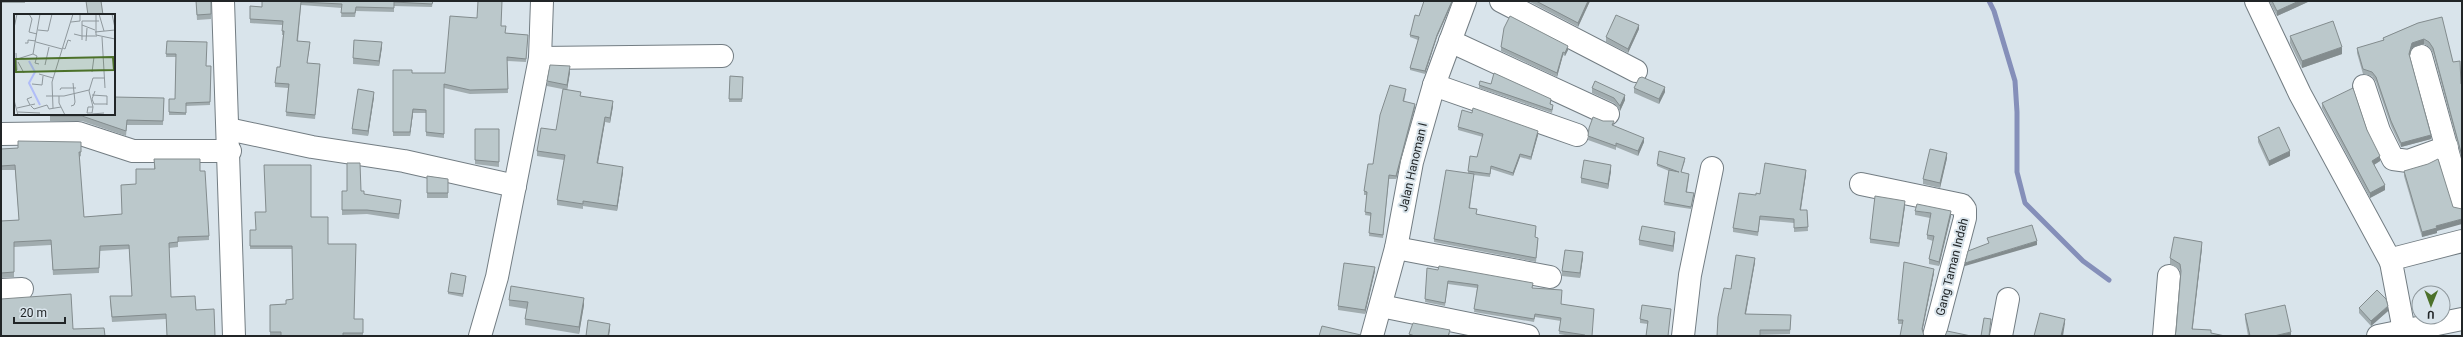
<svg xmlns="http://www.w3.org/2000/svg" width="2463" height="337" font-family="Roboto,sans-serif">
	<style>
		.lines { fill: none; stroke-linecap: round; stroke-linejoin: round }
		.stream { stroke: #858fb9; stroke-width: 5 }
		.minor-casing { stroke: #737d83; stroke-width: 24 }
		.major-casing { stroke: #737d83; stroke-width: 24 }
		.minor { stroke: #fff; stroke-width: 22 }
		.major { stroke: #fff; stroke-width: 22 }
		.wall { fill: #a1acaf }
		.shaded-wall { fill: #838c8e }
		.building { fill: #bbc8cb; stroke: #838c8e }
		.labels { text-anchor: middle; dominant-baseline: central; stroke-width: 4; stroke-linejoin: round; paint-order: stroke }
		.street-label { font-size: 12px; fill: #212527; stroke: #d9e4eb }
		.inset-river { fill: none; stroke: #b0bdf8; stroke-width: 2 }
		.inset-road { fill: none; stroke: #8f989d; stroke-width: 1 }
		.view { fill: #4c712a; fill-opacity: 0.15; stroke: #4c712a; stroke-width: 2 }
		.inset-edge { fill: none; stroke: #212527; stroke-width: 2 }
	</style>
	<rect width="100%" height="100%" fill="#d9e4eb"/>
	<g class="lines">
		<path class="stream" d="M1989,1L1994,11L2015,81L2017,112V172L2025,203L2083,261L2109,280"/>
		<defs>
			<g id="minor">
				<path d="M223,1L234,336"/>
				<path d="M1501,1L1636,71"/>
				<path d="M2256,1L2300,94L2391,262"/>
				<path d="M1450,41L1608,114"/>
				<path d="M2421,56L2462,203"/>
				<path d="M540,58L722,56"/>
				<path d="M1434,85L1577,135"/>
				<path d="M2364,86L2379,131L2393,159L2408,161L2447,147"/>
				<path d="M228,129L312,147L404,161L515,186"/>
				<path d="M1,134L78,133L133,151H230"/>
				<path d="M1861,184L1962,205L1965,209V218L1934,336"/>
				<path d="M1396,248L1550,277"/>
				<path d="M1,290L22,289"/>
				<path d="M1381,306L1528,336"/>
				<path d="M480,336L497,277L540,58L542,1"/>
				<path d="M1372,336L1396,248L1412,162L1434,85L1465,1"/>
				<path d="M1683,336L1690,275L1712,168"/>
				<path d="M2001,336L2008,299"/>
				<path d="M2164,336L2169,276"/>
				<path d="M2405,336L2391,262L2396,258L2462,241"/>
			</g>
			<path id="major" d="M2378,336L2462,319"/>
		</defs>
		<use href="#minor" class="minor-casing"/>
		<use href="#major" class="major-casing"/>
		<use href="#minor" class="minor"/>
		<use href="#major" class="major"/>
	</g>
	<g class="wall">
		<rect x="1" y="1" width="24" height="2"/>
		<path d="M196,1H211V19L197,20Z"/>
		<path d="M262,1H433L432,7L394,6V12L356,11L355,17H341L342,8L301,5L298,41L310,46L307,63L320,68L315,119L286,116L288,88L275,87V83L280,67L283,35H282V25L250,23V6L262,7Z"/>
		<path d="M1424,1H1453L1437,37L1425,74L1410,70V68L1418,40L1410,37V35L1419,16Z"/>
		<path d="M1530,1H1590L1578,27L1530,2Z"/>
		<path d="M2269,1H2310L2277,16Z"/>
		<path d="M477,18L501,26L505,33L528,35L526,62L507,61L508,93L470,94L444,88V138L426,136V113H413L410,136H393V70L412,73H445Z"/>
		<path d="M2418,23L2453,62L2461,84H2462V160L2433,53L2429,47L2424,44L2412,48L2410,56L2431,139L2401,147L2391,126L2376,82L2372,76L2363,74L2357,53V48L2383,41V38Z"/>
		<path d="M1639,29L1628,53L1606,42V37Z"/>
		<path d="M2290,36L2342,54L2302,68L2290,43Z"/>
		<path d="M167,41L206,66H211L210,105L186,106V115H169V99H175L176,57H166Z"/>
		<path d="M382,47L379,66L353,64V58Z"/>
		<path d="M1501,47L1568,50L1565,56L1563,55L1557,77L1501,51Z"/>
		<path d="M570,72L567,90L547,86V81Z"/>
		<path d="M730,76L743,77L742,102H729Z"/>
		<path d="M1479,85L1551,101V104L1553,107L1552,113L1479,88Z"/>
		<path d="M1592,88L1625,100L1620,111L1614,103L1592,93Z"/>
		<path d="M1634,88L1665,92L1659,104L1634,93Z"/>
		<path d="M1406,92L1404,102L1415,107L1396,179H1389L1383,238L1369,236L1371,216L1365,215L1367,195H1364V191L1373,164Z"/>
		<path d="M581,96L613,106L610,123L605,122L598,163L623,172L617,211L583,206V209L557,205V200L564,160L537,156V151L556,130Z"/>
		<path d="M374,97L368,136L352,134V129Z"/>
		<path d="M164,98L163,125H127L126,136L82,121H50V116Z"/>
		<path d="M2322,103L2367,130L2380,161L2374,165L2385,190L2370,198L2322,108Z"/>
		<path d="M1603,121L1614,125L1613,126L1644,142L1638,156L1616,147V150L1588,140V136Z"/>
		<path d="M1458,127L1538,135L1531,160L1520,157L1513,176L1491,169L1490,177L1474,175L1470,208L1476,214L1536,229L1535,237L1538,241L1536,262L1434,242V239L1468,173V171L1477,157L1483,137L1458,130Z"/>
		<path d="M475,129H499V167L475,164Z"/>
		<path d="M2258,137L2290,156L2269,166L2258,142Z"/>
		<path d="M81,142V156L79,157L84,217L122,214L136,184L154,169V159L200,171L209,236V240L178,242V247L169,248L166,319L112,322L110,301L132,296L129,249L100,251L99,273L53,275L51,245L14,247V277L1,278V221L19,220L15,170H1V149L18,148Z"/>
		<path d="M1947,158L1940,188L1923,184V179Z"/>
		<path d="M1685,161L1681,173L1689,177L1687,192L1694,196L1691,209L1664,205L1669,171L1657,166V164Z"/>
		<path d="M1611,171L1608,189L1581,183V178Z"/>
		<path d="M2404,171L2453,207L2437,231V233L2422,237L2404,176Z"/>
		<path d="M1806,174L1801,210H1807L1808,231L1794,232V223L1760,220L1758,236L1733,232V228L1756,195Z"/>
		<path d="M427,176L448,179V198H427Z"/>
		<path d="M342,191H361L364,194L401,204L399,219L367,214L342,215Z"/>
		<path d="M1905,206L1899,247L1870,243V239Z"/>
		<path d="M1915,211L1951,216L1939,266L1929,264V259L1933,241L1927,239V235L1930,218L1915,215Z"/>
		<path d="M311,217L328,244L354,319H363V336H281L270,335V305L286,304L293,299L292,249H250V230H256Z"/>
		<path d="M1675,238L1673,252L1639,245V240Z"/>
		<path d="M2202,248L2192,329L2176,331L2181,275L2180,270L2170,264V258Z"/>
		<path d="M1583,257L1580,278L1562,276V271Z"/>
		<path d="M1755,262L1746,314L1791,315L1790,334L1717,336L1731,289Z"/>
		<path d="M1427,268L1532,288L1561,304L1592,336H1571L1559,334L1561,321L1535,317L1534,322L1474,312L1477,288L1448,284L1445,306L1425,302Z"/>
		<path d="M1375,271L1365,314L1338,310V306Z"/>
		<path d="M1934,273L1922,331L1902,324H1898V320Z"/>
		<path d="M466,278L463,297L448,294V292Z"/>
		<path d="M509,300L584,305L579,334L525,325V319L527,309L509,306Z"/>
		<path d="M2359,308L2388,311L2371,326L2359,313Z"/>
		<path d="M1671,313L1648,324L1640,323V319Z"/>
		<path d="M2245,314L2291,336H2248L2245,319Z"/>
		<path d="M1450,333L1449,336H1409V334Z"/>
	</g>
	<g class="shaded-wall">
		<path d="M1452,1H1453L1437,37L1425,74V71L1437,35Z"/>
		<path d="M1588,1H1590L1578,27V23Z"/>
		<path d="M2299,1H2310L2277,16V11Z"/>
		<path d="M1639,25V29L1628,53V49Z"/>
		<path d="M2424,39V44L2412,48L2409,59V54L2412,43Z"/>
		<path d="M382,42V47L379,66V61Z"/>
		<path d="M1568,46V50L1565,56V53Z"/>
		<path d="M2342,47V54L2302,68V61Z"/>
		<path d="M1563,52V55L1557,77V73Z"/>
		<path d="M570,66V72L567,90V85Z"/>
		<path d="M1665,87V92L1659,104V99Z"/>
		<path d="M374,92V97L368,136V131Z"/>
		<path d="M1625,95V100L1620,111V106Z"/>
		<path d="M613,101V106L610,123V118Z"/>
		<path d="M1415,104V107L1396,179V176Z"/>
		<path d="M413,109V113L410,136V132Z"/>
		<path d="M605,117V122L597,168V163Z"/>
		<path d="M1538,131V135L1531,160V157Z"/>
		<path d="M2431,135V139L2401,147V143Z"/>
		<path d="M1644,138V142L1638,156V151Z"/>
		<path d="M2290,151V156L2269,166V161Z"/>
		<path d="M1947,153V158L1940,188V183Z"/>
		<path d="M1520,154V157L1513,176V173Z"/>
		<path d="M2380,156V161L2372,166V161Z"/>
		<path d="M1611,165V171L1608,189V184Z"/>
		<path d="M623,167V172L617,211V206Z"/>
		<path d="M1806,170V174L1800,214V210Z"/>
		<path d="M2385,185V190L2370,198V193Z"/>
		<path d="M1905,201V206L1899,247V243Z"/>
		<path d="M1951,211V216L1939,266V262Z"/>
		<path d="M2462,219V224L2437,231V233L2422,237V232L2436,226Z"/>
		<path d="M1675,232V238L1673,252V246Z"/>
		<path d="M2037,241V245L1965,266V263Z"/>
		<path d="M2202,242V248L2192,335V329Z"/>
		<path d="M1583,252V257L1580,278V273Z"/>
		<path d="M1755,258V262L1745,318V314Z"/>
		<path d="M1375,267V271L1365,314V310Z"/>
		<path d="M1934,269V273L1922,333V329Z"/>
		<path d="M584,298V305L579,334V327Z"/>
		<path d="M2388,306V311L2371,326V321Z"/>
		<path d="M2065,319V323L2063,336H2061Z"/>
		<path d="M610,324V330L609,336H608Z"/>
		<path d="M2291,332V336H2274Z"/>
	</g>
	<g class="building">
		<path d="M86,1H101L103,15H88Z"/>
		<path d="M196,1H211V14L197,15Z"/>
		<path d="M262,1H433L432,4L394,2V8L356,7L355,13H341L342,4L301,2L297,41L310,42L307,63L320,64L315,115L286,112L289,84L275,83L277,67H280L284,31H282L283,21L250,19V6L262,7Z"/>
		<path d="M478,1H502L501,26H506L505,33L528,35L526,59L507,57L508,89L470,90L444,84V134L426,132V110L413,109L410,132H393V70H412V73H445L450,16L477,18Z"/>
		<path d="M1424,1H1452L1437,35L1425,71L1410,68L1419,37L1410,35L1415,15L1419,16Z"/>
		<path d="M1536,1H1588L1578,23Z"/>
		<path d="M2272,1H2299L2277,11Z"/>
		<path d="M1616,15L1639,25L1628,49L1606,37Z"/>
		<path d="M1510,16L1568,46L1565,53L1563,52L1557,73L1501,47L1504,28Z"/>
		<path d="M2442,17L2453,62L2460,61L2461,84H2462V156L2433,48L2429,42L2424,39L2412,43L2409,54L2431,135L2401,143L2391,121L2376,77L2372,72L2363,69L2357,48L2384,40L2383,38L2418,23Z"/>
		<path d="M2333,21L2342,47L2302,61L2290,36Z"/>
		<path d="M354,40L382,42L379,61L353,58Z"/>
		<path d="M167,41L207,42L206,66H211L210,102L186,103V113L169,112V99H175L176,54H166Z"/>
		<path d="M550,65L570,66L567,85L547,81Z"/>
		<path d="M1494,73L1551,99L1550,104L1553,105L1552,110L1479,85L1480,81L1491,84Z"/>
		<path d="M730,76L743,77L742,99H729Z"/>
		<path d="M1642,77L1665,87L1659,99L1634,88L1639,78Z"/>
		<path d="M1595,81L1625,95L1620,106L1614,98L1592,88Z"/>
		<path d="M1390,85L1406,89L1403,101L1415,104L1396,176L1389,175L1383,235L1369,233L1371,213L1365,212L1367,192L1364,191L1368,164H1373L1380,115Z"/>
		<path d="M2353,88L2367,130L2380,156L2372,161L2385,185L2370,193L2322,103Z"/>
		<path d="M358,89L374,92L368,131L352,129Z"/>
		<path d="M563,89L581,92L580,96L613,101L610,118L605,117L597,163L623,167L617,206L583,201V204L557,200L565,155L537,151L541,128L556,130Z"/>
		<path d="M114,97L164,98L163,121L127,120L126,131L82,116H50V114H114Z"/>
		<path d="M1473,108L1538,131L1531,157L1520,154L1513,173L1491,166L1490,174L1468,171L1470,156L1477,157L1483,134L1458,127L1462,110L1472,113Z"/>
		<path d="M1593,117L1603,121H1614L1612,125L1644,138L1638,151L1616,143V146L1588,136L1589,128Z"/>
		<path d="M2279,127L2290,151L2269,161L2258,137Z"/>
		<path d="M475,129H499V162L475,160Z"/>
		<path d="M18,141L81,142V152H79L84,217L122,214L121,185L136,184V169H155L154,159H200V171H205L209,236L178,237V242L169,243L171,297L195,296L196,310L214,309L215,336H167L166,314L112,317L110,296H132L129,245L100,246L99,268L53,270L51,240L14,242V272L1,273V221L19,220L15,165L1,166V149L18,148Z"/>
		<path d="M1930,149L1947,153L1940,183L1923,179Z"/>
		<path d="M1659,151L1685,158L1681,172L1689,174L1686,192L1694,193L1691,207L1664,202L1669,170L1679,172L1657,164Z"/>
		<path d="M2438,159L2453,207L2462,209V219L2436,226L2437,228L2422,232L2404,171L2428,164Z"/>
		<path d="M1584,160L1611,165L1608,184L1581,178Z"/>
		<path d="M347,163H360L361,191H364V194L401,200L399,214L367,210H342V191H347Z"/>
		<path d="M1765,163L1806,170L1800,210H1807L1808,227L1794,228V219L1760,216L1758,232L1733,228L1739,193L1756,195V193L1760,194Z"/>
		<path d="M264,165H311V217H328V244H356L354,319H363V333H343V336H281V332H270V305L286,304V300L293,299L292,246H250V230H256L255,212H266Z"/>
		<path d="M1446,170L1474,174L1469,208L1477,209L1476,214L1536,226L1535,237L1538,238L1536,258L1434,239Z"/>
		<path d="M427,176L448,179V193H427Z"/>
		<path d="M1875,196L1905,201L1899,243L1870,239Z"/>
		<path d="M1917,204L1951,211L1939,262L1929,259L1934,236L1927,235L1931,213L1915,211Z"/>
		<path d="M2032,225L2037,241L1965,263L1968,251L1989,243L1987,238Z"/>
		<path d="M1642,226L1675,232L1673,246L1639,240Z"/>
		<path d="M2174,237L2202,242L2192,329L2211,330V333L2225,336H2175L2176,331L2181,271L2180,264L2170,258Z"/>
		<path d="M1565,250L1583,252L1580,273L1562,271Z"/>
		<path d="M1736,255L1755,258L1745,314L1791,315L1790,330H1760V336H1717L1718,317L1724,288L1731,289Z"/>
		<path d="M1904,262L1934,269L1922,329L1924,336H1900L1903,320H1898Z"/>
		<path d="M1344,263L1375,267L1365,310L1338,306Z"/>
		<path d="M1439,266L1533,283L1532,288L1562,290L1561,304L1594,309L1592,336H1585V335L1559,331L1561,318L1535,314L1534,319L1474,309L1478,285L1448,281L1445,303L1425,299L1427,268L1438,270Z"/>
		<path d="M451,273L466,276L463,294L448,292Z"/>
		<path d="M511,286L584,298L579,327L525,319L528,302L509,300Z"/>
		<path d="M2377,290L2386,299L2388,306L2371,321L2359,308Z"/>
		<path d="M71,294L73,329L104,328L105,336H1V299Z"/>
		<path d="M1642,305L1671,309L1668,336H1646L1648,321L1640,319Z"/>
		<path d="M2285,305L2291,332L2274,336H2250L2245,314Z"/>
		<path d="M2040,313L2065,319L2061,336H2034Z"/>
		<path d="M1984,318L1991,319L1989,336H1981Z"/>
		<path d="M588,320L610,324L608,336H586Z"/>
		<path d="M1413,323L1450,330L1448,336H1415L1409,334Z"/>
		<path d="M1322,326L1361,335V336H1319Z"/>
		<path d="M1947,331L1971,336H1945Z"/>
	</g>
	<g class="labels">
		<g class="street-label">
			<text transform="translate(1413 167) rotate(-77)">Jalan Hanoman I</text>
			<text transform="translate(1952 267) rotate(-76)">Gang Taman Indah</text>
		</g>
	</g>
	<g transform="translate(14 14)">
		<rect width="101" height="101" fill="#d9e4eb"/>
		<path class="inset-river" d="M15,47L21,58L15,69L26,91"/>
		<path class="inset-road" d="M15,0L18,5L15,18L23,20M82,0V21L101,25M85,0L90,17M98,0L101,14M57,8L66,7V0M68,11L81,16M0,14L3,0M24,16L34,17L38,0M81,18L101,16M60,20L68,22V26M83,22H68V7H85M88,23L91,74M72,27L73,14M22,28L48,35M11,29H14V26L22,27M49,34L51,35L54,26L57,27M2,39L3,56M19,40L23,42L21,49L25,50M0,46L19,40L26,0M4,48L10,59M31,51L35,33M78,58L80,43M25,60L39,64M18,70L28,71L29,62M46,76L47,74H62M81,77L78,85L80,90H93M78,81L93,82V91M32,82H50L75,76M45,82V89L51,101M0,86L4,101M16,91L13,85L18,83M17,92L20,95L33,91L35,95L47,93M57,92L60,91L61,88L59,69M79,93H74L73,99H78L79,93L75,77L79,64H91M3,94L21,90M39,94L38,68L59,0M4,98L26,99M78,100L90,99"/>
		<path class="view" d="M99,43L100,56L2,58L1,45Z"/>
		<rect width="101" height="101" class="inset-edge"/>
	</g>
	<rect width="2463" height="337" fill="none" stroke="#212527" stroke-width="4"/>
	<g transform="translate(2431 305) rotate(181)"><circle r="19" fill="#d9e4eb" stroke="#8f989d"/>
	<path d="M0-3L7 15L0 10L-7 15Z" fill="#4c712a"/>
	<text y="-6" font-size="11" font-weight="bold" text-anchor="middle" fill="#212527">U</text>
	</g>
	<path d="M14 317v6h51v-6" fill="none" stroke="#212527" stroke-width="2"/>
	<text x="20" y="317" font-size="12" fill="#212527" stroke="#d9e4eb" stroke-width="3" paint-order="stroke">20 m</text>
</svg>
